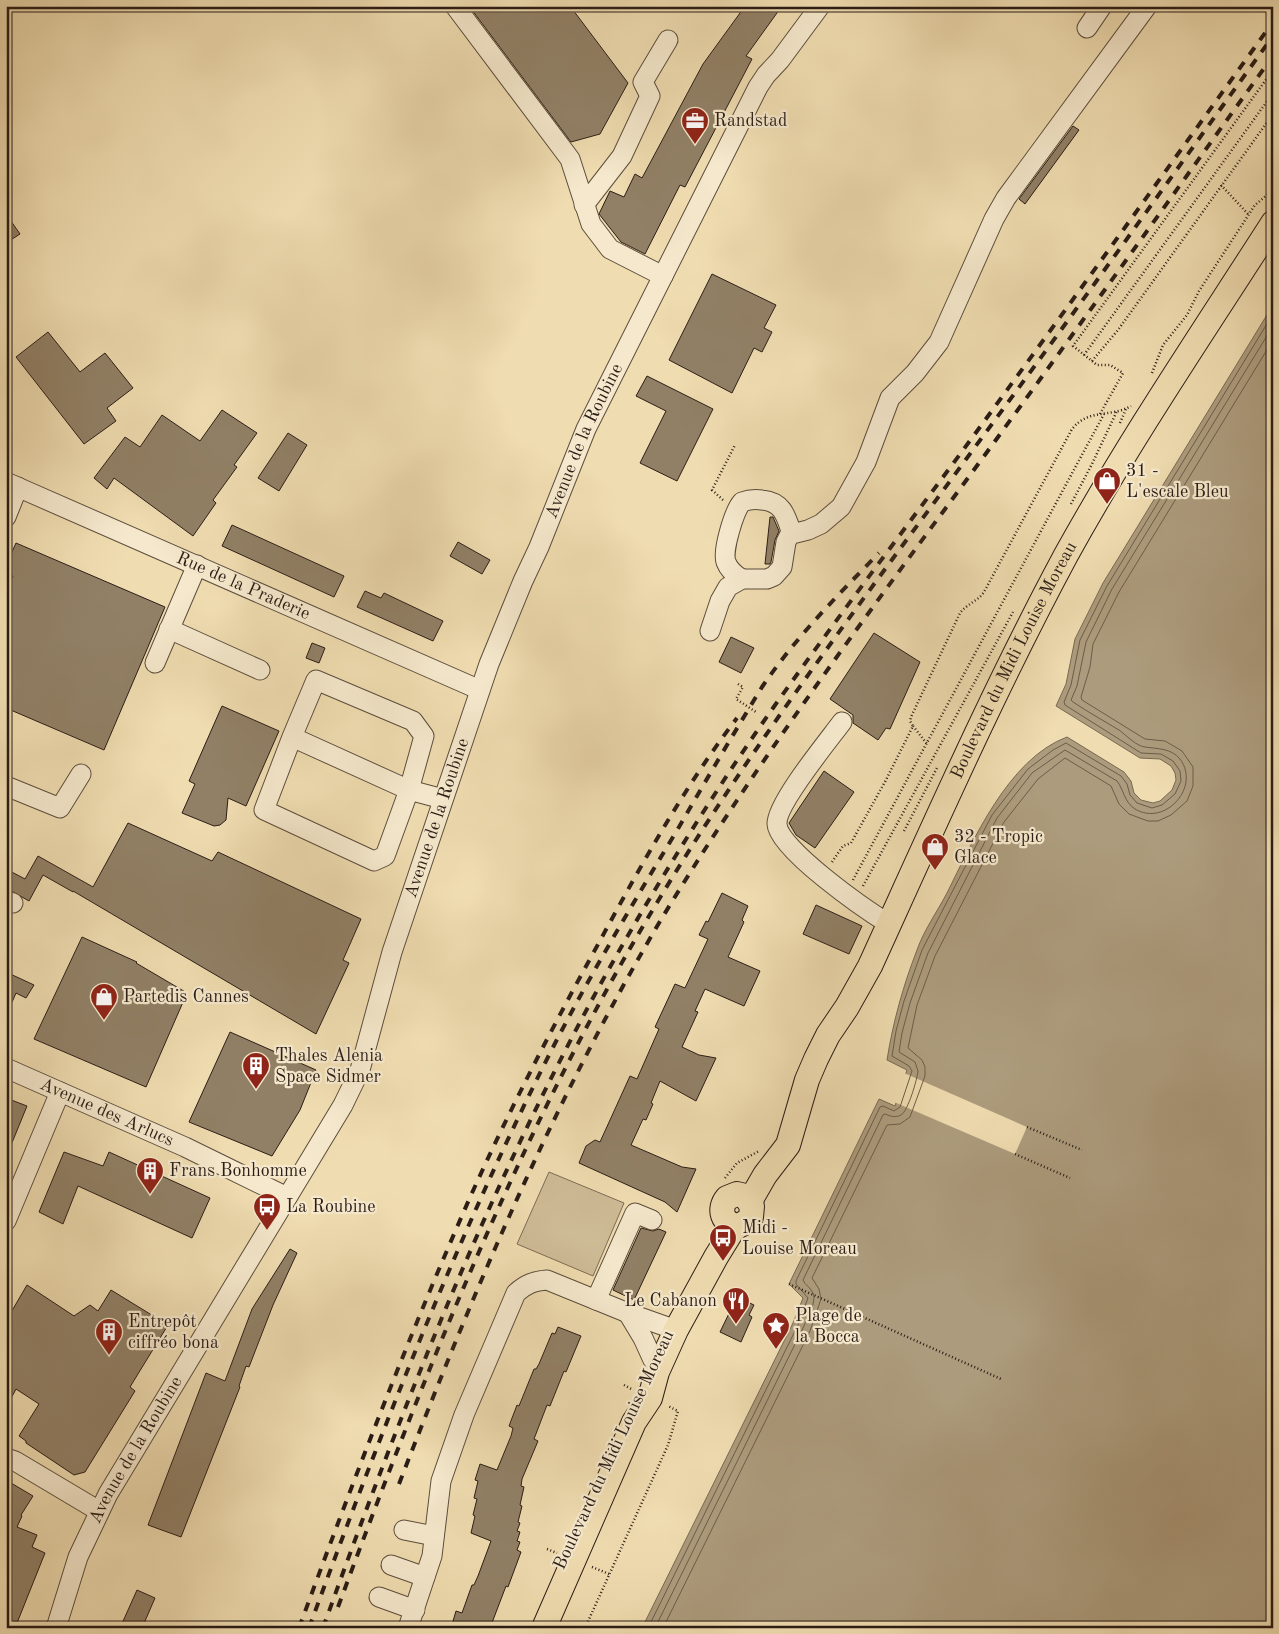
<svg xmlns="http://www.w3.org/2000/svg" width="1279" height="1634" font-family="'Old Standard TT',serif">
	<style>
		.green { fill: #cebc96; stroke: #7c6c56 }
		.water { fill: #ac9b7c; stroke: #786953 }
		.pier { fill: #efdcb0 }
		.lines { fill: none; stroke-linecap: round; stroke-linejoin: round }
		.shore { stroke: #6c5c49; stroke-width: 1 }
		.building { fill: #918066; stroke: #2b1d16 }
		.minor-casing { stroke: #5c4d3c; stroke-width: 21 }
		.major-casing { stroke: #2b1d16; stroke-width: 26 }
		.path { stroke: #2b1d16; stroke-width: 2.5; stroke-dasharray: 1 2.5; stroke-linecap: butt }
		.minor { stroke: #f5e8cc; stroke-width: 19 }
		.major { stroke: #efdcb0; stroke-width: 24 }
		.rail { stroke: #2b1d16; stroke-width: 4; stroke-dasharray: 9 9; stroke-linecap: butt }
		.labels { text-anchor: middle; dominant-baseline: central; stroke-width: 4.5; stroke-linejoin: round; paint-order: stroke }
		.poi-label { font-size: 18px; fill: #2b1d16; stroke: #f5e8cc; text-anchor: start }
		.street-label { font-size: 18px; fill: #2b1d16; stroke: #f5e8cc }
	</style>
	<rect width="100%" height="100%" fill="#efdcb0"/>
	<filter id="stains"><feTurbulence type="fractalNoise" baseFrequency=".004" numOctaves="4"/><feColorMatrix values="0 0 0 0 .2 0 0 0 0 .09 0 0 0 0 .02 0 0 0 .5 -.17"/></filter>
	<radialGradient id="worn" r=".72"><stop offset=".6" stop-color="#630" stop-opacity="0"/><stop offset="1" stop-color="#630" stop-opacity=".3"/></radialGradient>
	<path class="green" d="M549,1172L624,1203L593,1276L517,1244Z"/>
	<path class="water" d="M1273,305V1628H642L793,1323L803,1298L789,1284L879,1099L895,1106L907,1070L887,1060C893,1022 903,986 917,950C924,930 937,912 947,893C973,841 1008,759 1067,737L1124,772L1131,781L1134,793L1141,800L1153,803L1160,801L1172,790L1176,780L1175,773L1171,766L1160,759L1140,758L1056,706L1066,684L1075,639L1103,583Z"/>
	<path class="pier" d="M904,1073L1027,1127L1015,1154L894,1102Z"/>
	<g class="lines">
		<g class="shore">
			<path d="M648,1628L798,1325L808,1298L796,1284V1281L880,1107L883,1106L894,1111L900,1107L912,1071L909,1066L892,1056L896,1031L904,1001L922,950L992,815L1028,769L1053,750L1066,743L1121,776L1127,784L1130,795L1137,803L1152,808L1162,805L1175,794L1181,781L1180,771L1173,761L1161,754L1141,753L1065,705L1064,702L1071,685L1080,640L1107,586L1273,314"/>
			<path d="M655,1628L803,1328C807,1319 817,1302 813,1293C810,1287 805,1285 803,1280L883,1115L885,1114C890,1116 895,1118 901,1115C908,1111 917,1080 918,1071L915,1062L899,1052L902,1033L910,1003L928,953L997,818L1032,773L1065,750L1117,781C1124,790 1124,802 1135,809C1165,827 1201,787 1180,759C1171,748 1158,749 1145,747C1136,746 1126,735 1119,730C1104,721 1088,712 1073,702L1071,700L1077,686L1086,642L1112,589L1273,326"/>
			<path d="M663,1628L810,1331L821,1299L819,1289L812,1278L887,1125L900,1124L910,1117L925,1076V1067L922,1060L908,1048L917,1005L935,956L1004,822L1038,779L1065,758L1111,786L1119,804L1129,814L1148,821H1158L1171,815L1187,801L1193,786V767L1182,751L1165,741L1145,739L1082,700L1081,697L1090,667L1093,644L1119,592L1273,340"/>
		</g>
	</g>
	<g class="building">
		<path d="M469,6H570L628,83L600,134L571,142Z"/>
		<path d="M740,6H782L746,56L752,59L685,187L680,185L645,254L621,242L599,214L610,191L624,197L635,174L642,178L703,64L740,13Z"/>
		<path d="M1073,126L1079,130L1025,204L1019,199Z"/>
		<path d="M6,214L20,234L6,243Z"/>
		<path d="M712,274L776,305L764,328L772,332L762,352L754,348L732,393L669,360Z"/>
		<path d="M48,332L80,372L105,353L133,388L107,408L116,421L84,444L16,357Z"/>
		<path d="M647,376L713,409L677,481L640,463L666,411L636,396Z"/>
		<path d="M222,410L257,433L234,465L237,467L213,500L216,503L193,536L114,478L107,489L94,478L125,437L140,447L162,415L200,441Z"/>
		<path d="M288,433L307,445L279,491L258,478Z"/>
		<path d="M770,517H773L779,531L775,540L771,562L770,564H765Z"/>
		<path d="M232,525L344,576L334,597L222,546Z"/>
		<path d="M458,542L490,560L482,574L450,556Z"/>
		<path d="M16,543L165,607L104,750L6,708V591L13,576L6,573V565Z"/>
		<path d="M365,591L381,598L384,593L443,621L433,641L357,607Z"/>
		<path d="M874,633L920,662L890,729L886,728L878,740L853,723V715L830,699Z"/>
		<path d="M731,637L754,648L741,673L719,662Z"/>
		<path d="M312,643L325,648L319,663L306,658Z"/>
		<path d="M222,706L279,731L246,806L228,798L226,820L220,825L214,826L182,813L195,784L189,781Z"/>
		<path d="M824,771L854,792L815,848L796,835L789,823Z"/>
		<path d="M128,823L212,861L218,852L361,919L343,960L349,963L316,1034L73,891V892L43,875L29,901L6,888V869L25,879L38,856L93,887Z"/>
		<path d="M722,893L748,906L742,920L744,922L728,957L760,971L744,1006L705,989L695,1011L698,1012L682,1047L699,1055L716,1058L696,1101L660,1081L651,1103L653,1104L646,1120L643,1119L631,1145L682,1167L696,1169L677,1212L665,1202L579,1163L586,1146L595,1140L600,1142L630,1076L637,1079L659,1029L655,1027L675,984L685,988L708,939L699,935L706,921L708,922Z"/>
		<path d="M816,905L862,926L849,954L803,934Z"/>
		<path d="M82,937L137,962L136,963L187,993L146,1087L34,1039Z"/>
		<path d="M6,972L34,985L26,998L16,993L6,1016Z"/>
		<path d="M230,1032L316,1070L300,1110L272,1156L189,1122Z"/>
		<path d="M6,1098L27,1106L7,1155H6Z"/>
		<path d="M64,1152L103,1166L109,1152L210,1198L192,1238L78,1186L63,1224L39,1212Z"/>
		<path d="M641,1228L653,1231L659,1229L666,1232L634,1300L613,1290Z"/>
		<path d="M290,1249L297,1253L273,1305L249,1367L246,1366L239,1386L240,1387L181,1537L148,1525L206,1373L225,1381L252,1309Z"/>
		<path d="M27,1285L74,1316L90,1305L98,1311L111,1290L168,1325L130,1387L135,1391L85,1472L74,1475L26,1443V1441L19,1436L39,1404L16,1389L6,1408V1321Z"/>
		<path d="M737,1297L754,1305L749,1315L752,1317L741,1342L720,1332Z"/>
		<path d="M558,1327L581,1336L566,1372L564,1371L550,1406L547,1405L534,1439L538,1441L522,1479L521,1486L524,1487L520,1505L522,1506L518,1522L520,1523L517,1531L520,1532L517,1541L520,1542L517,1550L521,1552L508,1587L506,1586L490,1628H451L456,1611L462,1613L472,1585H474L478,1576L491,1541L471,1533L475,1516L473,1515L477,1499L474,1498L478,1481L475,1480L480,1464L497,1470L511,1436L513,1428L509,1426L517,1405L519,1406L534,1369H536L539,1364L552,1333L555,1334Z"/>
		<path d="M6,1480L33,1496L21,1515L22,1516L17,1527L37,1535L32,1547L45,1553L15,1628H6Z"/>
		<path d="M137,1590L155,1598L142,1628H120Z"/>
	</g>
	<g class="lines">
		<defs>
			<g id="minor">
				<path d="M455,6L570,159L591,224L610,249L663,276"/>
				<path d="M1087,28L1102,6"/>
				<path d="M584,205L622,156L650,96L643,82L668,40"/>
				<path id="s1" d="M6,482L480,690"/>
				<path d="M6,517L18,487"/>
				<path d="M742,579C735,575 729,570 726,562C722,551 734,511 742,502C750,499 755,499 762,500C783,502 786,516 792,534"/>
				<path d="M169,629L260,670"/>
				<path d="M710,631L720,601L728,587L742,579H767L774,576L782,567L786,542L789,536L792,534L808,530L821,524L841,507L866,462L890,398L915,373L939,342L994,219L1006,198L1147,6"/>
				<path d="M155,663L197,565"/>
				<path d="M842,722C828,741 776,804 777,824C778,849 866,910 889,924"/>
				<path d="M292,737L316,680L413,721L424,736L409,790L385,856L374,861L264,810L292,737L409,790L443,799"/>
				<path d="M6,786L60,808L81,774"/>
				<path d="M6,901L13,903"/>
				<path id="s2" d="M6,1068L185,1147L287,1197"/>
				<path d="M6,1221L60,1092"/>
				<path d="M596,1300L635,1213L652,1220"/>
				<path d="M628,1313L643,1338L653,1360"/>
				<path d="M6,1458L15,1461L99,1511"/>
				<path d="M404,1530L434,1536"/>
				<path d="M391,1565L425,1577"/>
				<path d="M379,1597L415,1610"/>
				<path id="s3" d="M56,1628L78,1557L108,1494L343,1105L360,1070L392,952L489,664L523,581L539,547L586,429L758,87L766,75L780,60L820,6"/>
				<path d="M408,1628L432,1556L441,1481L464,1415L516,1293C526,1284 534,1281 547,1280L628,1313L676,1330"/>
			</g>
			<g id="major">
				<path id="s4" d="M750,1201L765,1175L788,1145L807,1080L816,1059L828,1035L847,1007L870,966C933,828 994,689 1066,555C1129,441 1203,332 1273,223"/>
				<path d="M544,1628L634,1422L650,1398L657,1372L676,1330L716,1257L732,1231L738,1226L748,1221L751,1217L752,1206L745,1196L737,1194L727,1198C718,1209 722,1224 738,1226"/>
			</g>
		</defs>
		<use href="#minor" class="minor-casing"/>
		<use href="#major" class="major-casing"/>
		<g class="path">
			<path d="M1221,185L1249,215"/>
			<path d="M1084,355L1273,93"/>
			<path d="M1092,361L1118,330L1273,114"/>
			<path d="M1152,373L1163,345L1187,315L1199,291L1255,205L1273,190"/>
			<path d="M1100,414L1123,373L1110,365H1097L1073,346L1273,70"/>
			<path d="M1120,423L1126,409"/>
			<path d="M723,500L712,490L735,445"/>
			<path d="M1071,504L1092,464L1117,411"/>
			<path d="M738,684L743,687L736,699L756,712"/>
			<path d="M913,726L927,744"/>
			<path d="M904,831L938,766"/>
			<path d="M832,862L843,846L851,843L886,780L913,726L910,721L911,717L960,613C967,604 978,601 984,592L1072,429C1089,408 1110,418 1131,406"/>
			<path d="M853,880L1104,414"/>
			<path d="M863,886L1013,612"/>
			<path d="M1027,1127L1082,1150"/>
			<path d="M1015,1154L1070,1178"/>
			<path d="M725,1178L737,1163L759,1151"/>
			<path d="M789,1284L1001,1379"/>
			<path d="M624,1385L633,1390"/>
			<path d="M547,1549L557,1553"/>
			<path d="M592,1567L609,1574"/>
			<path d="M585,1628L668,1445L678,1411L668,1406"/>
		</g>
		<use href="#minor" class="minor"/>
		<use href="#major" class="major"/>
		<g class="rail">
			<path d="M399,1484C474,1290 555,1098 662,918C757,761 867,615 976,467C1076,331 1174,193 1273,56"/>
			<path d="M338,1607C427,1367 525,1120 658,901C753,743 866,596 975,447C1076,311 1174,173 1273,36"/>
			<path d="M299,1628C353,1481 409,1335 472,1193C510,1109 552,1028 596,948C639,869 682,790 737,718"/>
			<path d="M309,1628C379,1437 453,1247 544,1065C585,983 632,905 679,827C706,780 734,733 762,687C796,637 837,596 879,553"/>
			<path d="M323,1628C413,1377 513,1126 650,898C689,833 730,769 773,708C837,618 904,530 969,442C1071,303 1172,162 1273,22"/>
		</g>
	</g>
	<defs>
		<symbol id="office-pin" viewBox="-11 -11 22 30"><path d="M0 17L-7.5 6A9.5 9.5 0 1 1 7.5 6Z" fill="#8f2418" stroke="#f5e8cc"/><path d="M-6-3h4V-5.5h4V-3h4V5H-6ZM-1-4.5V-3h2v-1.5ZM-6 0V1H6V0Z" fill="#fff"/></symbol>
		<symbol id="shop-pin" viewBox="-11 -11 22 30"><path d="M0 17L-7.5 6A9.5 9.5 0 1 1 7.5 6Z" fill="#8f2418" stroke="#f5e8cc"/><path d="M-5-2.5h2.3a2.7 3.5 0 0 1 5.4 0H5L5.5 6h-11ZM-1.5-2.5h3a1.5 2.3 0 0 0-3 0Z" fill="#fff"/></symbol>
		<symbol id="building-pin" viewBox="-11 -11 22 30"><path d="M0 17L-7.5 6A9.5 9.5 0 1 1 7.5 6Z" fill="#8f2418" stroke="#f5e8cc"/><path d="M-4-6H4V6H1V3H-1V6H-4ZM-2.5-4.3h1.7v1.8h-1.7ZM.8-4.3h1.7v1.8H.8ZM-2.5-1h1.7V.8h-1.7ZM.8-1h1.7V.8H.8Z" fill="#fff"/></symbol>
		<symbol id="bus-pin" viewBox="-11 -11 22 30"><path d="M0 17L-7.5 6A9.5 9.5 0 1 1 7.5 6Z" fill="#8f2418" stroke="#f5e8cc"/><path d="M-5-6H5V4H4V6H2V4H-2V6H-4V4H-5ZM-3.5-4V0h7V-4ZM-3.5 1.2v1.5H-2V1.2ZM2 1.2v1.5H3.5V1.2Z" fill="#fff"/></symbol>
		<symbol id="restaurant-pin" viewBox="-11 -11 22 30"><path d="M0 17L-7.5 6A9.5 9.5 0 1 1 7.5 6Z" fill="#8f2418" stroke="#f5e8cc"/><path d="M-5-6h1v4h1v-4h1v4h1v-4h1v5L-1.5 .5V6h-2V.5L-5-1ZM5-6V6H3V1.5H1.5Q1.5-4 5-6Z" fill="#fff"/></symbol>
		<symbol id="sight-pin" viewBox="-11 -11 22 30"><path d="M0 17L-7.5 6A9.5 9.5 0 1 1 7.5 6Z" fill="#8f2418" stroke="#f5e8cc"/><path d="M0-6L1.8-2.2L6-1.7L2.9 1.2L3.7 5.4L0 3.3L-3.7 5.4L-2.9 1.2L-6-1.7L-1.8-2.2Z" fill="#fff"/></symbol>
	</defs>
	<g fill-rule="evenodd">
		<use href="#office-pin" x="679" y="105" width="32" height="43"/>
		<use href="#shop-pin" x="1091" y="465" width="32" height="43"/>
		<use href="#shop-pin" x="919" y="831" width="32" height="43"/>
		<use href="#shop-pin" x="88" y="981" width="32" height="43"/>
		<use href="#building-pin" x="240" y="1050" width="32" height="43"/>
		<use href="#building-pin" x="134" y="1155" width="32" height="43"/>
		<use href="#bus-pin" x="251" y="1191" width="32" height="43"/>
		<use href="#bus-pin" x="707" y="1222" width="32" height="43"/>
		<use href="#restaurant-pin" x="720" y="1285" width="32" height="43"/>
		<use href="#sight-pin" x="760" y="1310" width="32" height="43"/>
		<use href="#building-pin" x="93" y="1316" width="32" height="43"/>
	</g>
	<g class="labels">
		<g class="poi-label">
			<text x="714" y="121">Randstad</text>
			<text x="1126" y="471">31 -<tspan x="1126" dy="21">L'escale Bleu</tspan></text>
			<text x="954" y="837">32 - Tropic<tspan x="954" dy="21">Glace</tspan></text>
			<text x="123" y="997">Partedis Cannes</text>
			<text x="275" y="1056">Thales Alenia<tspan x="275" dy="21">Space Sidmer</tspan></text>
			<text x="169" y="1171">Frans Bonhomme</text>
			<text x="286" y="1207">La Roubine</text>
			<text x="742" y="1228">Midi -<tspan x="742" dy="21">Louise Moreau</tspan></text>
			<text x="717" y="1301" text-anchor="end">Le Cabanon</text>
			<text x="795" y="1316">Plage de<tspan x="795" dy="21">la Bocca</tspan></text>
			<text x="128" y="1322">Entrepôt<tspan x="128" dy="21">ciffréo bona</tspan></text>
		</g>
		<g class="street-label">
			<text stroke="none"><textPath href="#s3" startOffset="1306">Avenue de la Roubine</textPath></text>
			<text stroke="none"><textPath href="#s1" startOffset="259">Rue de la Praderie</textPath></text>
			<text stroke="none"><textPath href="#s4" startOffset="604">Boulevard du Midi Louise Moreau</textPath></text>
			<text stroke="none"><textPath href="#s3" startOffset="901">Avenue de la Roubine</textPath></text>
			<text stroke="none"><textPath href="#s2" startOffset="110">Avenue des Arlucs</textPath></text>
			<text stroke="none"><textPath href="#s3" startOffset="196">Avenue de la Roubine</textPath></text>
			<text transform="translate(614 1450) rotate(-65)">Boulevard du Midi Louise Moreau</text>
		</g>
	</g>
	<rect width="1279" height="1634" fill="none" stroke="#efdcb0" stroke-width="25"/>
	<rect x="8" y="8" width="1264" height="1619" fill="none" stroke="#2b1d16" stroke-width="2.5"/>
	<rect x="12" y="12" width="1254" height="1609" fill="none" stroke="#2b1d16"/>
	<rect width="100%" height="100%" filter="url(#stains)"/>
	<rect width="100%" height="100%" fill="url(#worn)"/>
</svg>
